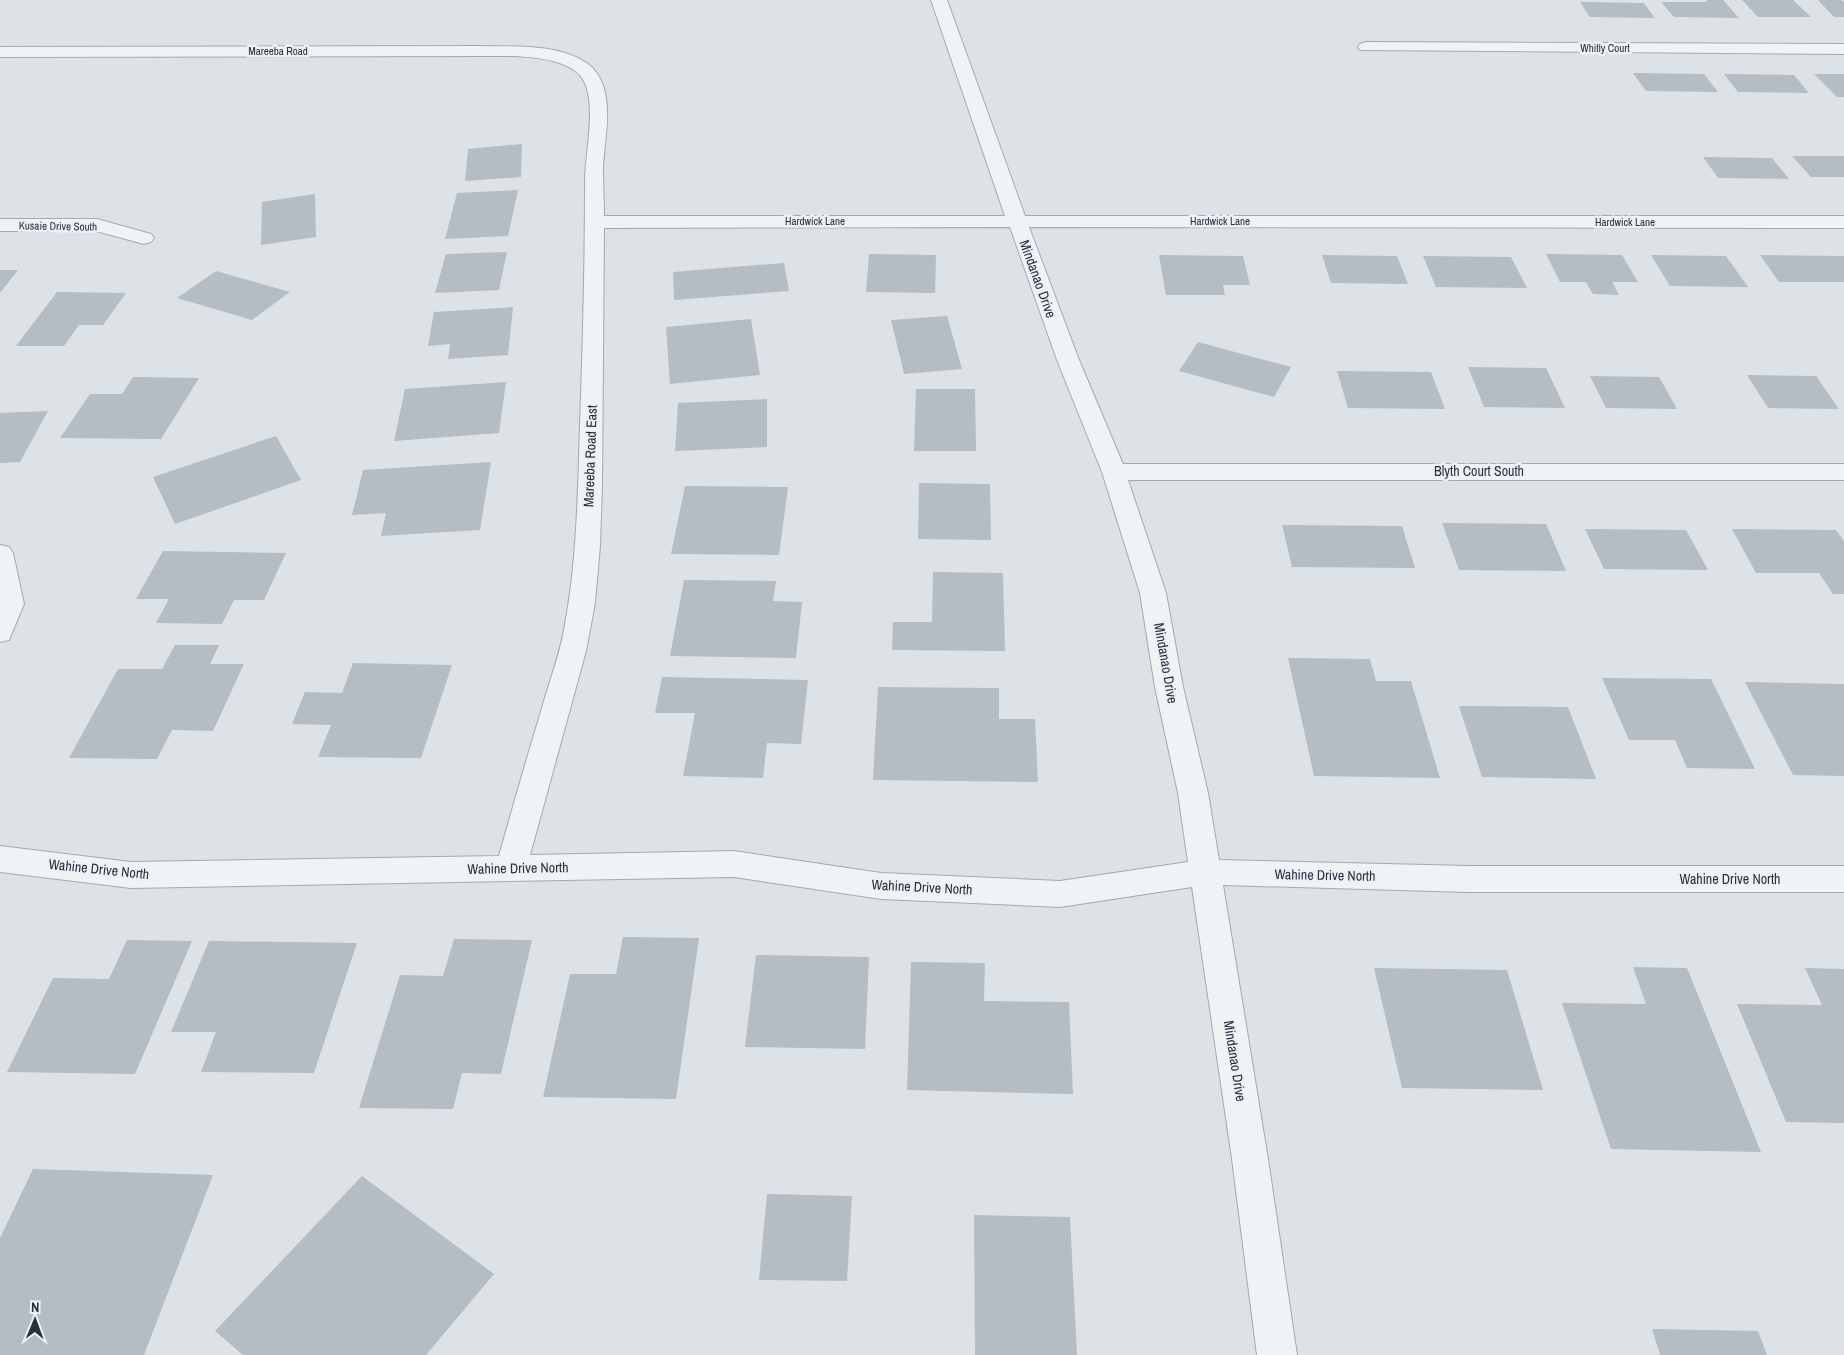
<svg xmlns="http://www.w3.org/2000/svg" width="1844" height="1355" font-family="'Archivo Narrow',sans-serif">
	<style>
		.building { fill: #b4bcc4 }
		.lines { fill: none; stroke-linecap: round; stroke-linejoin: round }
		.minor-casing { stroke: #a2a9b1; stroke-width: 2 }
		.minor { fill: #f0f3f6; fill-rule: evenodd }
		.labels { text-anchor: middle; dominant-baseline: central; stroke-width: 5; stroke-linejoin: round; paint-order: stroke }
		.far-street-label { font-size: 11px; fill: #26313e; stroke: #edf1f5 }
		.street-label { font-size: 14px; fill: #26313e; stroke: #edf1f5 }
	</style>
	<rect width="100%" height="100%" fill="#dde2e7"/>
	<g class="building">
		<path d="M1706,0H1723L1739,18L1674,17L1661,2H1707Z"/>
		<path d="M1742,0H1793L1811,17H1758Z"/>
		<path d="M1818,0H1841L1844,2V17H1834Z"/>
		<path d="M1580,2L1644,3L1655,18L1590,17Z"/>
		<path d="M1633,73L1704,74L1718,92L1646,91Z"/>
		<path d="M1724,74L1794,75L1809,93L1738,92Z"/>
		<path d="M1814,74H1844V97H1837Z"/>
		<path d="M522,144L521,177L465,181L468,149Z"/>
		<path d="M1792,156H1844V177H1811Z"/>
		<path d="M1703,157L1772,158L1789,179L1718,178Z"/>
		<path d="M518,190L508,236L445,239L457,193Z"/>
		<path d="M315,194L316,237L261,245L262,202Z"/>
		<path d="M507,252L499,290L435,293L446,254Z"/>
		<path d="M869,254L936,255L935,293L866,292Z"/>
		<path d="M1546,254L1622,255L1638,282H1612L1619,295L1593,294L1586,282H1560Z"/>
		<path d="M1159,255L1243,256L1250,285H1223L1225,295H1166Z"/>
		<path d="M1322,255L1397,256L1408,284L1331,283Z"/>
		<path d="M1651,255L1726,256L1748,287L1670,286Z"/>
		<path d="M1760,255L1844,256V282H1779Z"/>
		<path d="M1423,256L1511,257L1527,288L1436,287Z"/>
		<path d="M784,263L789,291L674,300L673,272Z"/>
		<path d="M0,270H18L0,293Z"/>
		<path d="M216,271L290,292L252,320L177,298Z"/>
		<path d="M57,292L126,293L103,325H79L64,346H16Z"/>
		<path d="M513,307L508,355L448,359L450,344L428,346L434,312Z"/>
		<path d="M947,316L962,369L904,374L891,320Z"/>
		<path d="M751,319L760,375L670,384L666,327Z"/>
		<path d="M1198,342L1291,367L1274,397L1179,371Z"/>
		<path d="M1468,367L1546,368L1565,408L1484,407Z"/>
		<path d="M1337,371L1431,372L1445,409L1348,408Z"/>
		<path d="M1747,375L1816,376L1839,409L1768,408Z"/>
		<path d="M1590,376L1659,377L1677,409L1606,408Z"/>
		<path d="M133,377L199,378L161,439L60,438L90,394H122Z"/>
		<path d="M506,382L499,433L394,441L405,389Z"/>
		<path d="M916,389H975L976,451H914Z"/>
		<path d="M767,399V447L675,451L678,403Z"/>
		<path d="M48,411L20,462L0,463V413Z"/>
		<path d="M276,436L301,480L175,524L153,477Z"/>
		<path d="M491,462L480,530L381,536L386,513L352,515L363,470Z"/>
		<path d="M919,483L990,484L991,540L918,539Z"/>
		<path d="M685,486L788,487L779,555L671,554Z"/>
		<path d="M1442,523L1546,524L1566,571L1459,570Z"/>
		<path d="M1282,525L1402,526L1415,568L1292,567Z"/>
		<path d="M1585,529L1686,530L1708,570L1604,569Z"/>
		<path d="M1732,529L1836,530L1844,541V594H1833L1819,573H1756Z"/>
		<path d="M163,551L286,553L264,600H234L222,624L156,623L169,599H136Z"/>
		<path d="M933,572L1003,573L1005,651L892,650L893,622H932Z"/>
		<path d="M684,580L776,581L773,601L802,602L796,658L670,656Z"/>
		<path d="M175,645H219L210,664H244L213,731L172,730L157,759L69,758L118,669H162Z"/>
		<path d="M1288,658L1370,659L1376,681H1411L1440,778L1314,776Z"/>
		<path d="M353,663L452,665L421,758L318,757L331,725L292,724L305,692L342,693Z"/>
		<path d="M662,677L808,680L801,744L767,743L763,778L683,776L695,713H655Z"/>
		<path d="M1602,678L1711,679L1755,769L1687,768L1675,740H1629Z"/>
		<path d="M1745,682L1844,684V776L1793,775Z"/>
		<path d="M878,687L999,688V719H1035L1038,782L873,780Z"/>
		<path d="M1459,706L1568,707L1596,779L1482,777Z"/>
		<path d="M623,937L699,938L676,1099L543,1097L570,974H616Z"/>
		<path d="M454,939L532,940L501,1074L462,1073L453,1109L359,1108L400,975L443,976Z"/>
		<path d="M127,940L192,941L135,1074L7,1072L53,978L109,979Z"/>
		<path d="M209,941L357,943L314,1073L201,1072L216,1032H171Z"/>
		<path d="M756,955L869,957L865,1049L745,1047Z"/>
		<path d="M911,962L985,963L984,1001L1069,1002L1073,1094L907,1090Z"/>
		<path d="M1633,967L1687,968L1761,1152L1611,1149L1562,1003L1646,1004Z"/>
		<path d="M1374,968L1507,970L1543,1090L1402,1088Z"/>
		<path d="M1805,968L1844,969V1123L1786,1122L1737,1004L1822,1005Z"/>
		<path d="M33,1169L213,1175L144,1355H0V1238Z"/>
		<path d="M362,1176L494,1274L426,1355H243L215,1331Z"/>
		<path d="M767,1194L852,1196L847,1281L759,1280Z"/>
		<path d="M974,1215L1070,1217L1077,1355H975Z"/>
		<path d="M1652,1329L1758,1331L1767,1355H1660Z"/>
	</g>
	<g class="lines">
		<defs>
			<g id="minor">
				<path d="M931,0H947L1025,216H1844V228L1029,227L1079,360L1123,464H1844V480H1128L1166,593L1183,687L1208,793L1219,860L1468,866H1844V892H1468L1223,885L1268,1159L1297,1355H1257L1232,1159L1192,887L1060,907L881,899L734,877L131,888L0,872V846L131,862L499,856C513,806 527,757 542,708C549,682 559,657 564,630C577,562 578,493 580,424C583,342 585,261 585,180C585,153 598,101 582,78C564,53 507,56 479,56L0,57V47L479,46C513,47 558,43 588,64C617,86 605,135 603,166C603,183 604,200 604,216H1005ZM1010,227L1057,360L1102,472L1140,593L1155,687L1178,793L1188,862L1060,881L881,873L734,851L530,855L586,651L595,603L600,546L602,487L604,228Z"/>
				<path d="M1366,42L1844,44V54L1360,50L1358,47L1360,44Z"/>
				<path d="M0,219H97L151,234L154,238L151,242L144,244L96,231H0Z"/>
				<path d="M0,545L9,547L13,553L24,604L9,640L0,642Z"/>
			</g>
		</defs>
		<use href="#minor" class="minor-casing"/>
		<use href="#minor" class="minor"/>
	</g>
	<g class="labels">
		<g class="far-street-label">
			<text x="1605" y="48">Whitly Court</text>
			<text x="278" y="51">Mareeba Road</text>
			<text x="815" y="221">Hardwick Lane</text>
			<text x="1220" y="221">Hardwick Lane</text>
			<text x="1625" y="222">Hardwick Lane</text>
			<text transform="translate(58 226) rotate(1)">Kusaie Drive South</text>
		</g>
		<g class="street-label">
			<text transform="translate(1038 279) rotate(70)">Mindanao Drive</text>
			<text transform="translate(590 456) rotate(-88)">Mareeba Road East</text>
			<text x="1479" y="471">Blyth Court South</text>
			<text transform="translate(1166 663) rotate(80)">Mindanao Drive</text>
			<text transform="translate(518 868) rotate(-1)">Wahine Drive North</text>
			<text transform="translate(99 869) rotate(6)">Wahine Drive North</text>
			<text transform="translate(1325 875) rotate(1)">Wahine Drive North</text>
			<text x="1730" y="879">Wahine Drive North</text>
			<text transform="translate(922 887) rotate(3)">Wahine Drive North</text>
			<text transform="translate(1235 1061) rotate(81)">Mindanao Drive</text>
		</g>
	</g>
	<g transform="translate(35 1320) rotate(1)" stroke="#edf1f5" stroke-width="4" paint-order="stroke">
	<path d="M0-4L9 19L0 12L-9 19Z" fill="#26313e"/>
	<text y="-8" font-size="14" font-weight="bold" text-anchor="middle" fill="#26313e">N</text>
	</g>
</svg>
